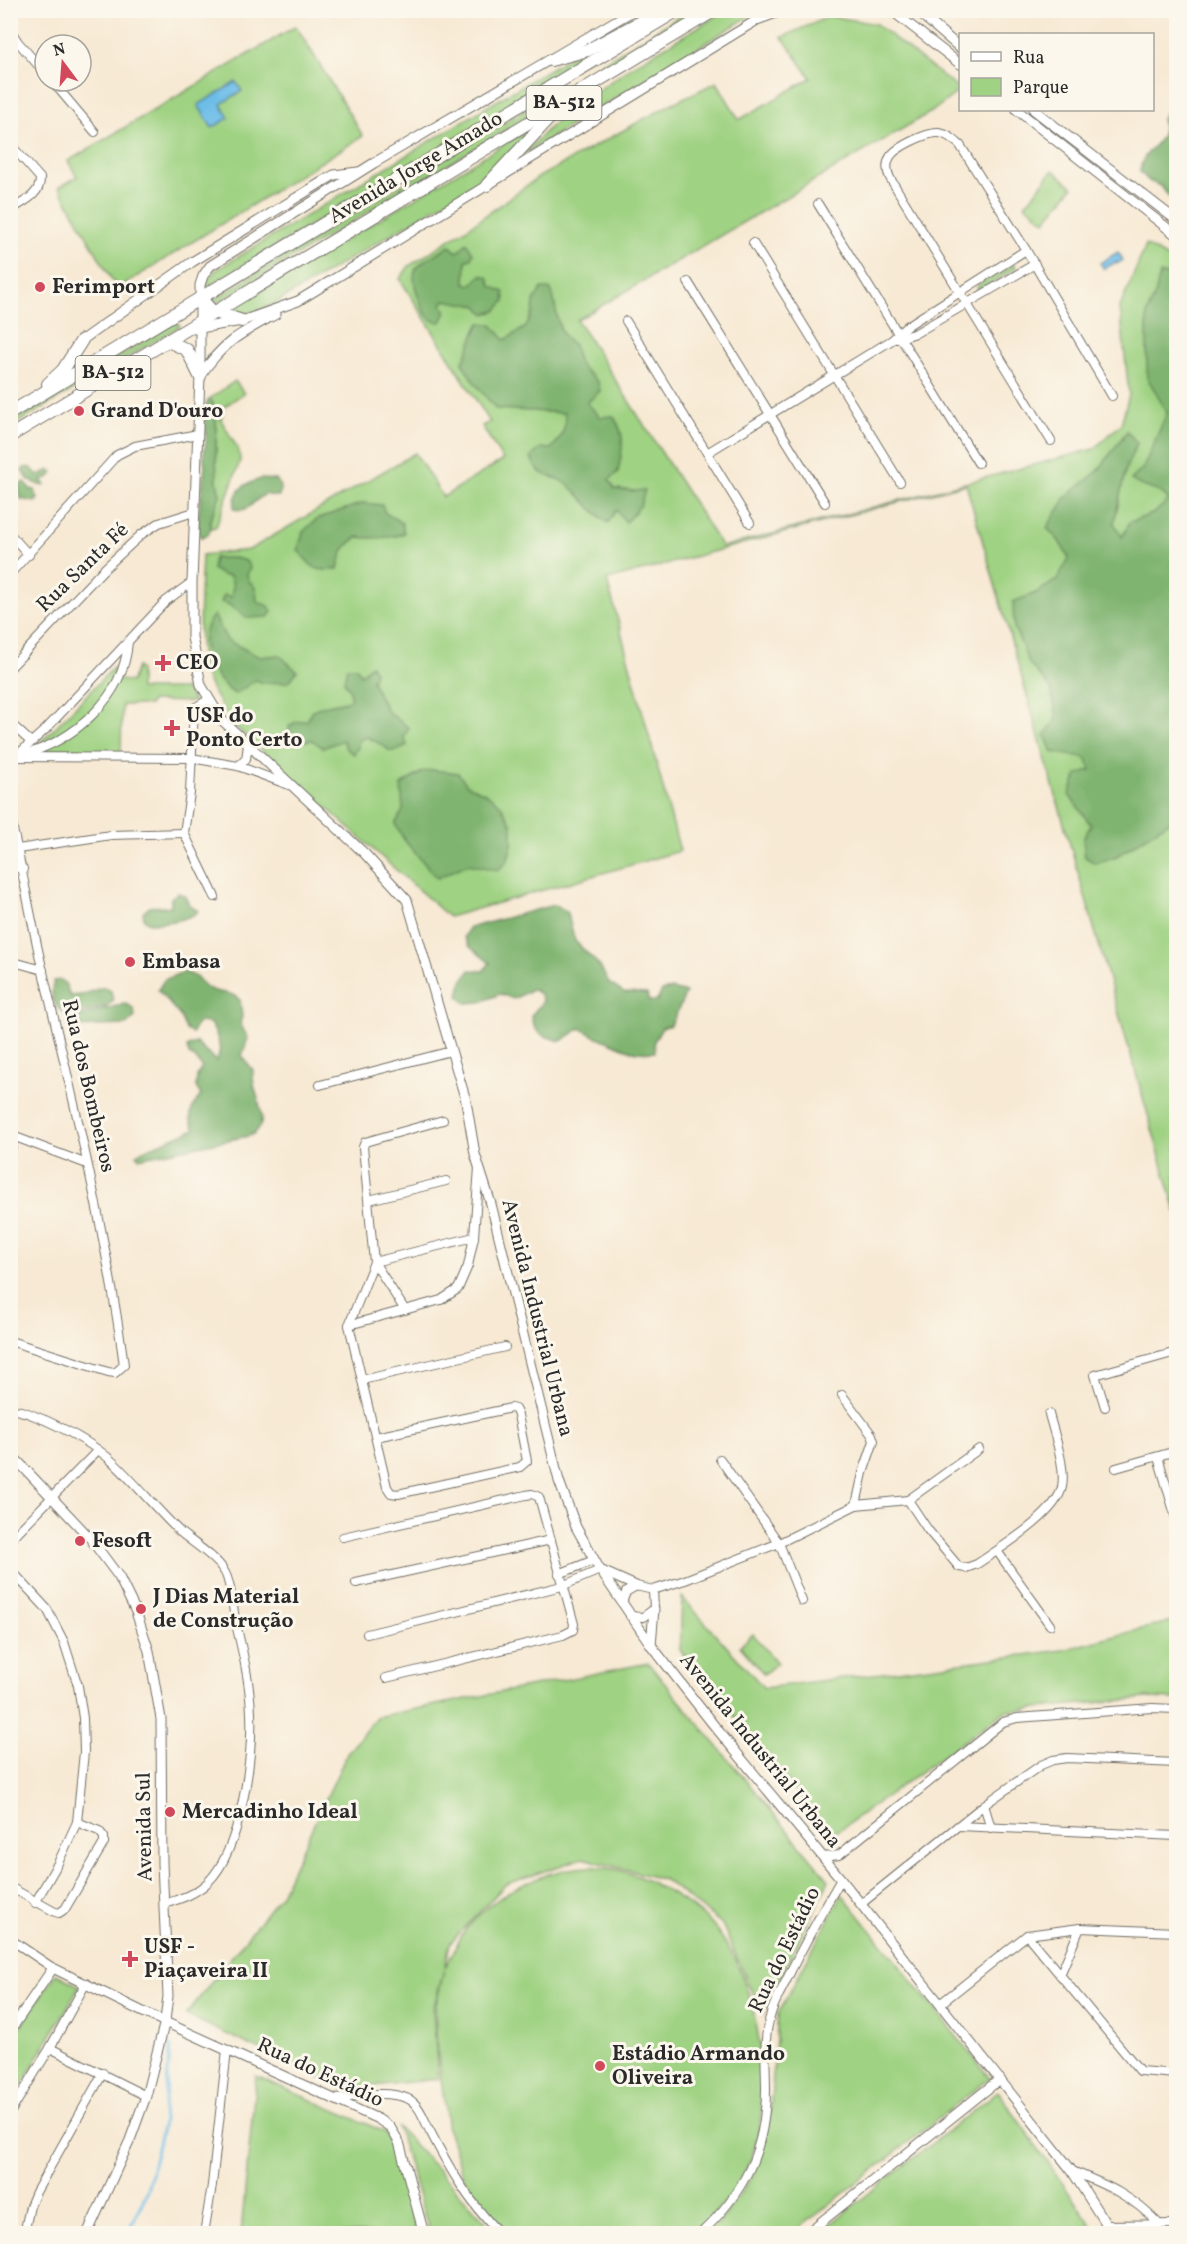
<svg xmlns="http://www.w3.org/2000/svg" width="1187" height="2244" font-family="Vollkorn,serif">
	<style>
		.green { fill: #9fd282; stroke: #657e56; stroke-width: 1.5 }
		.forest { fill: #7fb470; stroke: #55704e; stroke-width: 1.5 }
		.water { fill: #6dbde8; stroke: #4c748a; stroke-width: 1.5 }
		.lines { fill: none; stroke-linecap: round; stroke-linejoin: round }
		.stream { stroke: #6dbde8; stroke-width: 3 }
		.minor-casing { stroke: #726e66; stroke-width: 10 }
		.tertiary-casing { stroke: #726e66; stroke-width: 11 }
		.primary-casing { stroke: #726e66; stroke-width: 14 }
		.minor { stroke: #fff; stroke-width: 8 }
		.tertiary { stroke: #fff; stroke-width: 9 }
		.primary { stroke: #fff; stroke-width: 12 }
		.poi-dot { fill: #d1495b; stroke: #fbf7ec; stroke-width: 2 }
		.labels { text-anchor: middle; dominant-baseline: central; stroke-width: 6; stroke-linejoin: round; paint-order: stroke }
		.shield { fill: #fbf7ec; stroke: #696865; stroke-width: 1.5 }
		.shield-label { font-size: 20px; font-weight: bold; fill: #2b2b2b }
		.street-label { font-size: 21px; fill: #2b2b2b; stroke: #fbf7ec }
		.poi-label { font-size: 21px; font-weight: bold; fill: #2b2b2b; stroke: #fbf7ec; text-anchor: start }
	</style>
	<rect width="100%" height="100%" fill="#fbf7ec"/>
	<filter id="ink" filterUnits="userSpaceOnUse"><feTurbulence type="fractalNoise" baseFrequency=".0167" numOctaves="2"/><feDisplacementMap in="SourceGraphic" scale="12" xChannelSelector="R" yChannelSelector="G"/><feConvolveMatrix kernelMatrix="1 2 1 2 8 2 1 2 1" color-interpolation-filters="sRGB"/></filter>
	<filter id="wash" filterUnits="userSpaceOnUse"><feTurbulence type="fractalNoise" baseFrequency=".008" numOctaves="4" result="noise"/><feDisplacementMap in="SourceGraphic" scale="24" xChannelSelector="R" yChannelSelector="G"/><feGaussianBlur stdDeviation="1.35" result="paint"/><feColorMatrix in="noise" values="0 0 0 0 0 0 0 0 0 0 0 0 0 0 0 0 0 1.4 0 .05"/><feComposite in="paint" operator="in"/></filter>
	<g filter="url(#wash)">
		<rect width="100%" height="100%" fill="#f7e9d3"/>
		<g class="green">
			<path d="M646,11H669L207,287L205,285L206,281L216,270Z"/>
			<path d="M688,11H703L217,303L214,299Z"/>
			<path d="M725,11H758L521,156L560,117L634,65Z"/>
			<path d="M830,16L876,24L960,90L933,111L577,320L722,547L1094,449L1121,424L1129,395L1120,307L1146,245L1176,263V1212L966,484L607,580L680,851L449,917L231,723C224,709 214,696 208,682C194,649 201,591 202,555L249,550L415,453L443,497L503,460L482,426L490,422L400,279L409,266L469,227L539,177L671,104L717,82L739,120L811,78L782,37Z"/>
			<path d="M296,26L363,136L117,289L59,187L77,177L68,161Z"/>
			<path d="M541,122L481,181L274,304C262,309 244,318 232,311L237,305Z"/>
			<path d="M1053,170L1073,187L1045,221L1025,205Z"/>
			<path d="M1013,264L1016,267L1014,269L980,290L977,289L978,285Z"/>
			<path d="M177,321L180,326L11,427V422Z"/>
			<path d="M235,381L244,393L224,407L221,420L239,451L240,461L216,527L211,528L210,520L220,495L217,483L216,457V416L213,410V403L209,399Z"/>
			<path d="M137,667L140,670V689H185L194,702L151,701L150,705H122L121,752L43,753L40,750L39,744L113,668H115V679L131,682Z"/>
			<path d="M682,1597L764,1688L1063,1650L1176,1620V1699L1147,1698L1006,1711L832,1835L680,1650Z"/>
			<path d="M753,1634L777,1663L764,1674L740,1646Z"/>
			<path d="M648,1663L829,1880L762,2015L722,1924L665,1880L583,1858L506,1884L450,1943L445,1967C453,1955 458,1939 467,1928C502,1886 568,1856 622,1871C641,1876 659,1886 675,1896C690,1905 707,1917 717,1931C760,1985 775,2094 751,2158C739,2188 718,2212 694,2233H514L486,2212L464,2179L448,2130L437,2049L435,2009L444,1970L433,2009L438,2079L343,2089L186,2015L281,1894L347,1754L376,1717Z"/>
			<path d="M842,1894L990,2078L793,2233L705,2234L719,2223L755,2173L770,2113L778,2014Z"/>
			<path d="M56,1974L80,1986L11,2103V2041Z"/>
			<path d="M256,2076L385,2132L417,2233H241Z"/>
			<path d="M998,2091L1097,2233H819Z"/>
			<path d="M397,2126L496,2233H430Z"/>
		</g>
		<g class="forest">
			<path d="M1176,102V202L1168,196L1161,186L1149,181L1140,172C1142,145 1169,147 1162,119L1167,110Z"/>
			<path d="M467,243L473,253L471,258L466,261L465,283L471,285L481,275L488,277L491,286L504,292L505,301L496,311L485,314L478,306L445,300L442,305L446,312L441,322C439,322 433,321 432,320C422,314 411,281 415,271C418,263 442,250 450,246L457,252Z"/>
			<path d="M1160,274L1176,275V817L1117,856L1095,863L1085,857L1083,839L1091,825L1069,795L1077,775L1091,770L1086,758L1052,752L1045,735L1057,718L1051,689L1029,663L1014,627L1013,602L1036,593L1057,580L1069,558L1059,541L1047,528L1067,496L1098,471L1127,431L1137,443L1126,468L1114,523L1122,537L1130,522L1154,513L1169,500C1157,486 1146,491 1131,480L1143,468L1167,413L1147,377V313L1155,295Z"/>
			<path d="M542,288L551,290C559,311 554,333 574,345C579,370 582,366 598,382L600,391L587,403L600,417L613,416C627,436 622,449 618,472L609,480L615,489L635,491L645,490L640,506L626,522L616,510L608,523C592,512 582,496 567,484C551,473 539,481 531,457L541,448L551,449C561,439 568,427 564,413L496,409L474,382L462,363C470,350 472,336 480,323L491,324L505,340L526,327L533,312L534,301Z"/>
			<path d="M209,399L213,403V410L216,416V457L217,483L220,495L210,520L211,528L208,535L201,537L197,529L205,465C202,457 205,449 206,441C208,426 199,413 209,399Z"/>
			<path d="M30,467L38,475L50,470L53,472L50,477L41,480L45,485L42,486L29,480L22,471L24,468Z"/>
			<path d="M261,479L277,480L281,490L279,496H272L266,494C252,500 251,513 234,509C234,490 243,484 261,479Z"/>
			<path d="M25,482L30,489L35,490L38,499L35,502L21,499L18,485Z"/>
			<path d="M363,503L382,505L385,513L402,523L404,533C396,538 368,539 358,537C344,545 341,554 338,569C314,573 312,567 298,550L303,532L317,519Z"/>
			<path d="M214,558H235L246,561L250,568L247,575L249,582L252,583L256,590L257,602L269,606L272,612L268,617L247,618L230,605L221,602L224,595L231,597L233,586L230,576L222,575L212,569Z"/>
			<path d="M214,615L227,640L259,657L279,655L297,671L289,682L263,683L256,680L235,694C218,685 197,648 206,628C207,623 211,619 214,615Z"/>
			<path d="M371,665L375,672L372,681L387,711L409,728L404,737L407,745L399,750L390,751C382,743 375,742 367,737L359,740L358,747L354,754L346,749L343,740L323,748L312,740L305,741L290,735L289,726L296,722L308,720L311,711C323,704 337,704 350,700V690L344,681L347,667H356L361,675Z"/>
			<path d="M432,770L458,773L467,785L485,793L500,804L512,824V845L507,862L498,870L468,864L437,878L405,841L395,824L403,810L401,785L422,772Z"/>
			<path d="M178,893L184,895L190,906L198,911C189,921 163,923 149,923L144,919L143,912C151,902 159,909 171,906V898Z"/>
			<path d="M554,905L567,911L575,941L599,965L609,983L624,993L647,994L649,1001H657L662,991L672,989L686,993L671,1025L662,1028L654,1041L655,1052C634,1054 625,1049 607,1041C596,1036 591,1036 581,1028L561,1041C544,1036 535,1036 531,1016L543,1001L540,994L532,989L514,999L500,994L481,1002L466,1003L459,997L462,981L470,970L483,971L490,963L470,947L464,937L469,928Z"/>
			<path d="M183,972C201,975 200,986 212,990C225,995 228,990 240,1000L242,1017L240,1023L248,1038L242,1056L253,1070C249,1090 277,1125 249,1136L139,1158L137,1154L143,1150L195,1129C186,1116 192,1107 201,1095L196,1087L197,1076L202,1067L195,1058L189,1055L187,1047L196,1043L216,1061C224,1049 217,1034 210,1023L198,1022L192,1033L186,1030L180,1016L158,990L164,980Z"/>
			<path d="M61,980L66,985L70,996L81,995L104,987L111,991L113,1001L106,1007L67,1016C53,1006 49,997 54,981Z"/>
			<path d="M124,1004C133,1006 134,1008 135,1017L126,1025L68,1027V1022L87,1014Z"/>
		</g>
		<g class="water">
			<path d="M236,82L242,91L221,104L229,118L212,128L198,105Z"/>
			<path d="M1118,252L1123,260L1117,264L1116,262L1104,269L1100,263Z"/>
		</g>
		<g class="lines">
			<path class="stream" d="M127,2234L146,2194L162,2128L171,2046"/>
		</g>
	</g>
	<g filter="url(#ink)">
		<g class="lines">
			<defs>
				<g id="minor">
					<path d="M10,29L18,42L45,73"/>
					<path d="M52,81L95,132"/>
					<path d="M10,144L40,178C41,195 23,202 10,210"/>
					<path d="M818,204L978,463"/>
					<path d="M753,243L900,482"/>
					<path d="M688,282L825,503"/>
					<path d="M626,321L750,523"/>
					<path d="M897,339L916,333L1035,264"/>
					<path d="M1051,441L890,178C887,172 886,166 889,159C893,148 927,132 939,133C948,134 954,140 960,145L1026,250L1112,396"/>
					<path d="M707,453L892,340L907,326L1026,250"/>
					<path d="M10,534L29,555"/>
					<path d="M10,574L117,455L135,446L198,434"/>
					<path d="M10,668L103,570L142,534L159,523L194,512"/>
					<path d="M208,700L194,708L190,793L184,833L215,897"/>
					<path d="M10,723L31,742"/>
					<path d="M22,755C74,741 124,698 128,642"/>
					<path d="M10,757L191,758L238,766L289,785"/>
					<path d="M15,757L46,729L166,601L192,582"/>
					<path d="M238,766L246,759L248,745"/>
					<path d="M10,816C22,868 31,920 43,972C74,1102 106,1233 124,1365L115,1373L108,1372L10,1341"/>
					<path d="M18,849L111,835L184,833"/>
					<path d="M10,866L23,869"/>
					<path d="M10,961L43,970"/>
					<path d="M320,1085L451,1051"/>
					<path d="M443,1120L365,1142L363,1147L374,1262L349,1325L441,1300L458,1289L468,1266L474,1237L479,1167"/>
					<path d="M10,1135L87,1164"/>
					<path d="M10,1155L14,1136"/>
					<path d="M369,1200L446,1181"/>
					<path d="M405,1310L374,1262L474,1237"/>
					<path d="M349,1325L387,1487L391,1493L398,1494L520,1467L527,1461L518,1415L515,1409L511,1408L376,1437"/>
					<path d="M362,1380L505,1347"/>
					<path d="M1105,1407L1095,1375L1176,1352"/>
					<path d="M10,1410C23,1409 33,1416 45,1420C69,1431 94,1444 114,1463C137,1485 157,1510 180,1532C193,1543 216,1557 224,1571C231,1581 233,1611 236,1624C243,1653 250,1683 251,1713C253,1758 241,1850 208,1882C196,1894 180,1899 164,1904"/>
					<path d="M1158,1457L1176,1518"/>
					<path d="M720,1459L779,1543L802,1601"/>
					<path d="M1116,1468L1176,1451"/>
					<path d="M908,1500L928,1530L959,1567L966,1568L977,1564C1000,1548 1056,1515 1062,1487C1066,1467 1054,1434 1049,1414"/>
					<path d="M856,1505L908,1500L979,1449"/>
					<path d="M343,1537L526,1495L532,1494L539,1497L574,1624L573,1630L563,1635L386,1678"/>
					<path d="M10,1540L98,1450"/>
					<path d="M997,1551L1050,1625"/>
					<path d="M10,1569L47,1609L64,1642L78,1686L83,1718L84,1752L77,1822L58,1863L35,1903"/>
					<path d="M559,1574L594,1560"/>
					<path d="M356,1583L551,1540"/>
					<path d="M622,1603L626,1592L636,1586L653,1590L685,1580L779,1543L856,1505L863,1473L874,1441L872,1435L842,1395"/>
					<path d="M630,1616L643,1617L654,1609L653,1590"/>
					<path d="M367,1634L562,1586L600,1570"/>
					<path d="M984,1805L991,1828"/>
					<path d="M958,1826L1176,1836"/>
					<path d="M823,1857L839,1855L1003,1722L1017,1718L1152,1708L1176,1709"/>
					<path d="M10,1887L55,1912L59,1913L65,1909L104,1843V1837L99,1831L77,1822"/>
					<path d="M861,1904L984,1805L1041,1765L1053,1760L1067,1758L1176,1763"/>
					<path d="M1027,1935L1140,2071L1176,2074"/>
					<path d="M10,1939L53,1968"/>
					<path d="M1060,1975L1080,1928"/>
					<path d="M940,2004L1027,1935L1080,1928L1176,1932"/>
					<path d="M50,2048L146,2096"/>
					<path d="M337,2099C359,2096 385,2090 406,2098C419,2102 424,2120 430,2131C450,2170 469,2202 500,2234"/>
					<path d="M10,2113L50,2048L86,1983"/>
					<path d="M1072,2171C1109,2186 1132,2196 1160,2225"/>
					<path d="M1107,2225L1176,2224"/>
					<path d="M24,2234L30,2206L36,2192L103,2073"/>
					<path d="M204,2234L212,2185L227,2050"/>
					<path d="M700,2234C744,2193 766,2150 766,2089C766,2065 763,2040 770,2017C773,2004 781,1991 787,1979C803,1945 822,1912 841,1879"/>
				</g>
				<g id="tertiary">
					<path d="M634,10L374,163L210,266L203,276L200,285V376L192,582V637L201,685L222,720L365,854L407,900L466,1101L475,1154L491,1204L559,1481L576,1527L600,1570L651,1645L712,1723L841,1879L1072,2171L1112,2234"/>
					<path d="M891,10L960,64"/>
					<path d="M916,10L960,48"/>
					<path d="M1017,110L1176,235"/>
					<path d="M1034,110L1176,220"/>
					<path d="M194,329L242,321L298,301L757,20L784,10"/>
					<path d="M82,340L192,262L322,182L334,175L358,172"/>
					<path d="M200,376C224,341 240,334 276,314"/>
					<path d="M10,1453L90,1538L119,1577L136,1612L149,1651L161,1719L162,1863L168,1996L165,2021L146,2096L130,2140L87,2234"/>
					<path d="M600,1570L636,1586"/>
					<path d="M651,1645L654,1609"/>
					<path d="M10,2031L53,1968L143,2012L378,2119L390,2127L399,2142L424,2234"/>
					<path d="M806,2234L1000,2079"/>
				</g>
				<g id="primary">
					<path d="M551,60L588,50L640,22L661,15"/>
					<path d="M487,185L554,113"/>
					<path d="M200,298L212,311L242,321"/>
					<path d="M166,340L187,350L200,376"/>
					<path d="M48,384L63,370L82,340"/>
					<path d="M10,413L678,10"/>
					<path d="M10,436L715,10"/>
				</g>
			</defs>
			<use href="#minor" class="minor-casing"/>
			<use href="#tertiary" class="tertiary-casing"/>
			<use href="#primary" class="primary-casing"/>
			<use href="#minor" class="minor"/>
			<use href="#tertiary" class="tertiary"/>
			<use href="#primary" class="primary"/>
		</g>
	</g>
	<g class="poi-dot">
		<circle cx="40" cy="287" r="6"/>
		<circle cx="79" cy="411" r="6"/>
		<path d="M160 654h6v6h6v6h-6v6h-6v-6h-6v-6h6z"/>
		<path d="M169 719h6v6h6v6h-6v6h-6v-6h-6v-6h6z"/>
		<circle cx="130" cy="962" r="6"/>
		<circle cx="80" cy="1541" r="6"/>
		<circle cx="141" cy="1609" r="6"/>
		<circle cx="170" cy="1812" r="6"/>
		<path d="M127 1950h6v6h6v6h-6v6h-6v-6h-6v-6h6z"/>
		<circle cx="600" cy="2066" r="6"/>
	</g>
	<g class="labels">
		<g class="shield">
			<rect x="526.5" y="86" width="75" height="34" rx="4.5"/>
			<rect x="75.5" y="356" width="75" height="34" rx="4.5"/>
		</g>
		<g class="shield-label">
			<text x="564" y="103">BA-512</text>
			<text x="113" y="373">BA-512</text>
		</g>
		<g class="street-label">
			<text transform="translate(416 168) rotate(-31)">Avenida Jorge Amado</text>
			<text transform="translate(83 568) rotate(-44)">Rua Santa Fé</text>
			<text transform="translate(88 1086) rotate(77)">Rua dos Bombeiros</text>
			<text transform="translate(537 1318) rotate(76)">Avenida Industrial Urbana</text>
			<text transform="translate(760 1751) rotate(51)">Avenida Industrial Urbana</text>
			<text transform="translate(145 1827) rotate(-91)">Avenida Sul</text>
			<text transform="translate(785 1950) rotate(-64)">Rua do Estádio</text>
			<text transform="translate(320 2073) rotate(25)">Rua do Estádio</text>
		</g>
		<g class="poi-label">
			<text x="52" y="287">Ferimport</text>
			<text x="91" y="411">Grand D'ouro</text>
			<text x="176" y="663">CEO</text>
			<text x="186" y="716">USF do<tspan x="186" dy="24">Ponto Certo</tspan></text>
			<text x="142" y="962">Embasa</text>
			<text x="92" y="1541">Fesoft</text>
			<text x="153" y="1597">J Dias Material<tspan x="153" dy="24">de Construção</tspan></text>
			<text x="182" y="1812">Mercadinho Ideal</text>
			<text x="144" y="1947">USF -<tspan x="144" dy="24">Piaçaveira II</tspan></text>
			<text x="612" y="2054">Estádio Armando<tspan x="612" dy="24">Oliveira</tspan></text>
		</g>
	</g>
	<rect width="1187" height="2244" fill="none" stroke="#fbf7ec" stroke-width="36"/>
	<rect x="959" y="33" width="195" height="78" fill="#fbf7ec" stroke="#a8a59f" stroke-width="1.5"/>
	<rect x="971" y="52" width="30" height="9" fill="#ffffff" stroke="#a8a59f" stroke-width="1.5"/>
	<text x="1013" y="63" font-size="18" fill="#2b2b2b">Rua</text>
	<rect x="971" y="78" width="30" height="18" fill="#9fd282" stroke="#a8a59f" stroke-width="1.5"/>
	<text x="1013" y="93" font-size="18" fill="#2b2b2b">Parque</text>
	<g transform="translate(63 63) rotate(344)"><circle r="28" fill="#fbf7ec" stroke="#a8a59f" stroke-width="1.5"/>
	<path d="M0-4.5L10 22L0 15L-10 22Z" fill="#d1495b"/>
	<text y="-9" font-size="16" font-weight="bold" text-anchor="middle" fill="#2b2b2b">N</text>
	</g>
</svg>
